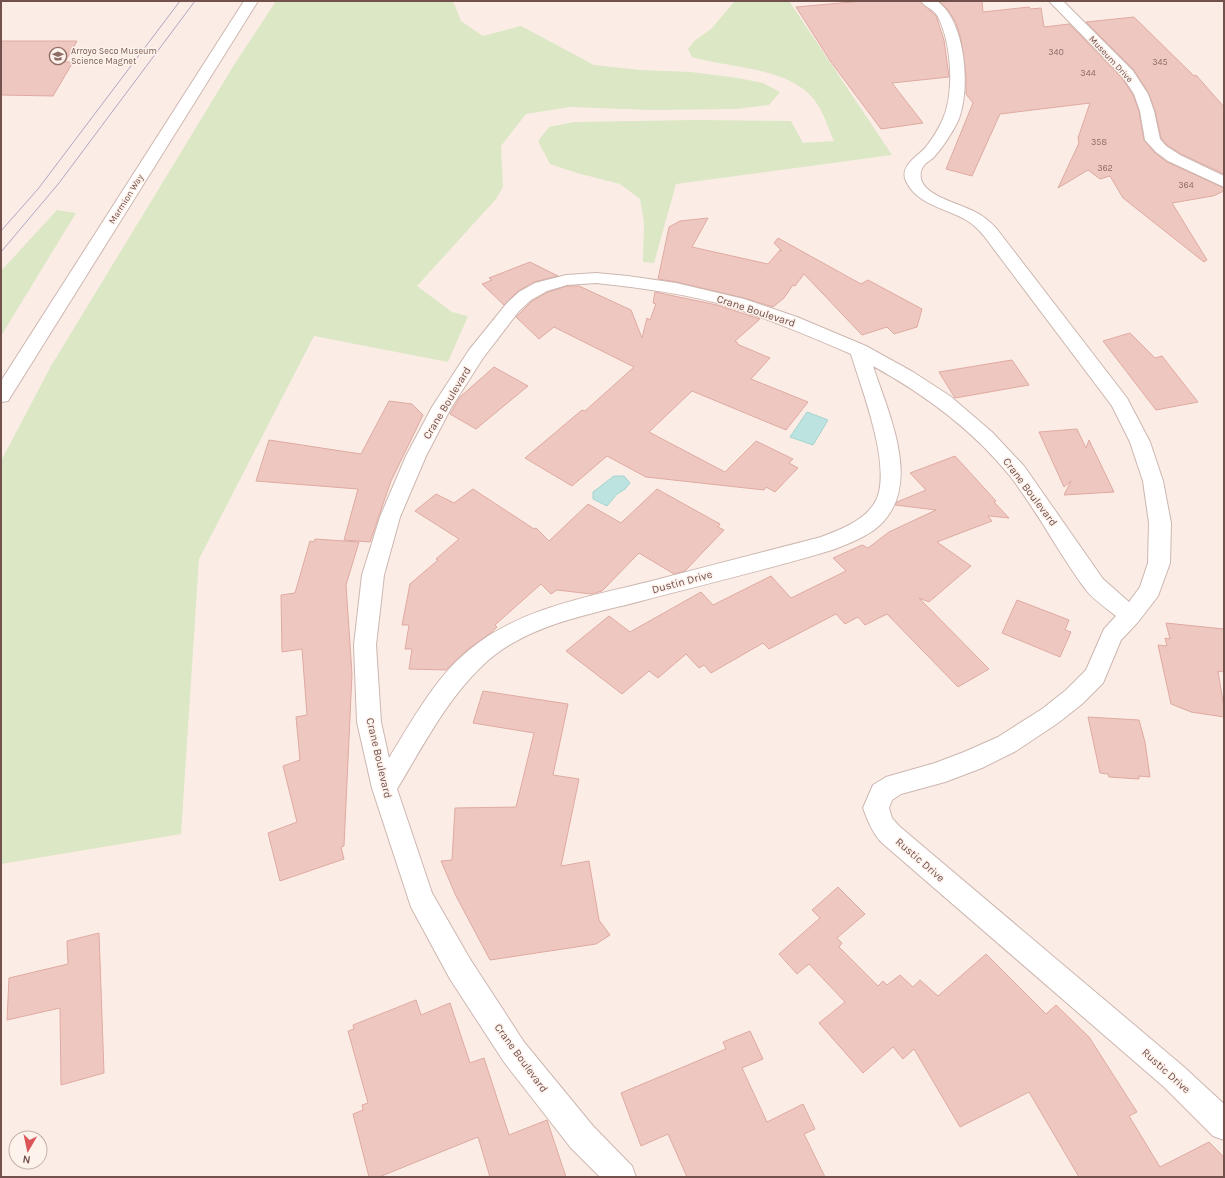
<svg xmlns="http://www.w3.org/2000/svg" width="1225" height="1178" font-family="Karla,sans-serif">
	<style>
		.green { fill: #dbe7c5 }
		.water { fill: #bce3df; stroke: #a3d4cf }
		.building { fill: #eec7c0; stroke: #dfaaa1 }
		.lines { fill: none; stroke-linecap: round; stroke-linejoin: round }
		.minor-casing { stroke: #cdb6b0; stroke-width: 2 }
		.tertiary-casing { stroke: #cdb6b0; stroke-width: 2 }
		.minor { fill: #fff; fill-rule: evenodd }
		.tertiary { fill: #fff; fill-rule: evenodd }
		.tram { stroke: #aea5c3; stroke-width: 1 }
		.labels { text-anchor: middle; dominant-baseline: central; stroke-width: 3; stroke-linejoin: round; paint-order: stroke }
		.far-education-label { font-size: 9px; fill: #785e54; stroke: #fef2ec; text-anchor: start }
		.number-label { font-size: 9px; fill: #916e6a }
		.far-street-label { font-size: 9px; fill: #72514d; stroke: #fef2ec }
		.street-label { font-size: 11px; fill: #72514d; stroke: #fef2ec }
	</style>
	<rect width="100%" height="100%" fill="#fbede6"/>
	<g class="green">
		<path d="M276,1H453L461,21L483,36L521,26L594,65L640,70L691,72L738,78L763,83L780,92L769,105L736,109L651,110L570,107L526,114L501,146L503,187L496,199L417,286L452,312L468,316L448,362L314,336L199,559L181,834L1,864V461L51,366L234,65Z"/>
		<path d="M735,1H789L892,155L676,184L654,263L643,262L644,222L640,199L620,184L577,173L550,164L538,141L549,127L574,122L696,120L791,121L803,143L834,141C829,130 825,117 819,107C796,66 731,69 692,57L688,49L694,41L711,29Z"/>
		<path d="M57,210L76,213L1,336V271Z"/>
	</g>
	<g class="water">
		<path d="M807,412L828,420L813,445L790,437Z"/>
		<path d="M614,476H624L630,483L625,489L617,494L607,506L593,499V492Z"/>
	</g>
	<g class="building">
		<path d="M863,1H920L936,16L944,40L949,77L892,83L923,123L881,129L831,62L796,7Z"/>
		<path d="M939,1H982L983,12L1029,7L1031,9L1041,8L1044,27L1069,24L1122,78L1133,95L1139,111L1144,140L1155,153L1167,162L1224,188V191L1213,196L1172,203L1207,260L1204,262L1123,198L1110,176L1100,179L1088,170L1058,188L1079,143L1078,138L1090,103L1000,114L972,176L946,169L973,103L966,94V75L961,39L956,23L948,10Z"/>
		<path d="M1134,17L1194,76L1196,75L1224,107V174L1181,154L1167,145L1161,138L1155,111L1149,94L1134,70L1086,22Z"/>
		<path d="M1,41H77L65,62H73L53,96L1,95Z"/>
		<path d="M708,218L692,247L768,264L780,250L782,251L774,243L778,238L861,284L868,280L922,309L917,327L894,334L887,327L862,335L804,274L795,286L793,285L784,298L773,307L744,298L676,282L658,279L669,227L680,221Z"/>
		<path d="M530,262L558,276L534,282L518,291L504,305L482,284L492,280L489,278Z"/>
		<path d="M567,286H579L631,310L642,338L647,318L650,320L656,304L653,303L655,292L717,305L760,319L735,341L738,343L737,344L770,358L751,379L808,402L786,430L692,391L649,432L725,472L756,441L793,459L789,463L798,468L775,492L766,487L764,490L646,477L607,456L572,486L525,458L582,410L585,411L634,367L554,327L539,339L516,317L532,301L548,292Z"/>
		<path d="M1130,333L1155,358L1162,356L1198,402L1156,410L1103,341Z"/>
		<path d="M1012,360L1029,385L955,398L939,372Z"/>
		<path d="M494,367L528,386L476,429L450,414L460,397Z"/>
		<path d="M389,401L412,404L423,415L391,481L370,542L344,540L358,489L256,481L269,440L361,454Z"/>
		<path d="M1077,429L1086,448L1089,440L1114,492L1064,495L1071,481L1064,487L1039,432Z"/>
		<path d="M955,456L996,501L994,502L1009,518L990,516H988L992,521L937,542L971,566L929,602L919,598L989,669L958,687L887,614L865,625L858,617L845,624L836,614L769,649L763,643L711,673L704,665L699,668L686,654L658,678L649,671L622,694L566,651L609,616L630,632L701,592L713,605L771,576L791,598L846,571L833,558L862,545L868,548L889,532L936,510L895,505L897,502L926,490L910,473Z"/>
		<path d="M473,489L534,529L536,528L549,541L588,504L621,523L657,489L720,524L718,527L724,530L685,571L674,574L639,553L602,591L591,594L557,590L551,594L541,584L495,625L497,627L492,632L467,650L446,670L409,669L412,649H405L409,625H402L410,584L438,560L436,559L459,539L415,511L436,494L454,503Z"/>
		<path d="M315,539L359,542L346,585L352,674L344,846L341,847L344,859L280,881L268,833L297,822L283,766L300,760L296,717L307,715L302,649L282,652L281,595L295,593L310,541L314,542Z"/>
		<path d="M1017,600L1069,620L1065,630L1071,632L1060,657L1002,633Z"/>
		<path d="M1166,623L1224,629V672L1218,671L1224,708V717L1191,712L1171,704L1158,645L1167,646L1165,638L1170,639Z"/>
		<path d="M483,691L568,704L553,775L579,779L561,866L589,861L599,920L610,935L596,944L490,960L456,896L441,861L452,860L455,808L516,807L534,733L473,723Z"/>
		<path d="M1088,717L1139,720L1145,742L1150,777L1139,776V779L1109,777L1108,774L1100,773Z"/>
		<path d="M838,887L865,914L837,938L842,943L839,947L878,986L883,981L887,985L900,975L913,987L920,980L938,996L986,954L1046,1014L1056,1005L1089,1037L1137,1112L1129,1116L1160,1167L1209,1142L1224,1157V1177H1079L1029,1092L960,1127L914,1049L903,1059L893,1047L863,1073L819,1023L845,1002L809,964L797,974L779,954L820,918L812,910Z"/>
		<path d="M99,933L104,1073L61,1085L60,1008L7,1020L9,978L68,964L67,941Z"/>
		<path d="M416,1000L421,1015L450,1003L470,1063L484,1058L509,1135L547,1120L566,1177H490L478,1137L379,1177H369L353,1114L363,1110L362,1105L368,1103L348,1031L354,1029L353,1025Z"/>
		<path d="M750,1031L763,1059L742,1068L767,1122L803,1104L815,1129L804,1134L825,1177H687L668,1134L641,1146L621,1093L726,1049L723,1042Z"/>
	</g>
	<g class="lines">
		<defs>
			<g id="minor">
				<path d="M921,1H937C966,21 971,90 958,121C952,133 943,147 934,157C931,160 925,163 923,167C920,171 920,177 922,182C930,198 962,204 977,213C985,217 991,223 996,228L1127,398L1150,442L1163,481L1171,523L1170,563L1158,596L1138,622L1121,640L1103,683L1082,704L1058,723L1016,751L982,768L945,782L901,794L892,800L889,808L892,818L899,826L1184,1067L1224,1104V1140L1213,1136L1164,1087L881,842C872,832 868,821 863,808L873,785L886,777L935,763L964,752L998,737L1042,709L1066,690L1086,670L1104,629L1116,616C1106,608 1094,600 1086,590C1059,554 1038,512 1010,476C973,430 924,394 873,366C888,413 923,484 880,525C867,537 848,544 832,550C769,569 705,584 641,601C588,615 525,625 483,665C446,700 423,746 397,789L432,893L470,959L524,1042L593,1126L632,1166L636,1177H600L571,1148L504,1062L450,979L411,907L372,788L357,722L354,645L362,575L380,517L406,456L432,407L469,350L507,303L519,292L535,283L566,275L596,273L628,276L676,283L744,299L797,317L866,346L913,372L950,396L992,432L1024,466L1103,579L1129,602L1140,587L1148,563L1149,523L1143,481L1130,442L1112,406L984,236C979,230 973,224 966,220C946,208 917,205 906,181C899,166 918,156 926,147C932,139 938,130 942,121C955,94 952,42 937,15C933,9 925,7 921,1ZM596,283C642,288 690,294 734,308C774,321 812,337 851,354C861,388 895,472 874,504C863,521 840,530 821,537C763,552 705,567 648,582C587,597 517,609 468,651C434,679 412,721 389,758L381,722L376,645L384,575L400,517L426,456L451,408L483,358L519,311L531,300L547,291L567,285Z"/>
				<path d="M1049,1H1063L1133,71L1148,94L1154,111L1160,139L1166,146L1180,155L1224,176V187L1168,161L1156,152L1145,140L1140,111L1134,94L1123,77Z"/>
			</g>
			<path id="tertiary" d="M244,1H258L8,401L1,402V381Z"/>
		</defs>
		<use href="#minor" class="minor-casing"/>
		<use href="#tertiary" class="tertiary-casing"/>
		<use href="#minor" class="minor"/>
		<use href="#tertiary" class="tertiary"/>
		<g class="tram">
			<path d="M1,231L38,189L180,1"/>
			<path d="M1,252L59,183L195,1"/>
		</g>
	</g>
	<defs>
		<symbol id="school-ring" viewBox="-11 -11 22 22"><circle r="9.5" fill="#fef2ec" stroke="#8d6e63" stroke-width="1.5"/><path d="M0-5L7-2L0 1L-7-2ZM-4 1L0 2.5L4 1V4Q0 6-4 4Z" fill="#8d6e63"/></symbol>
	</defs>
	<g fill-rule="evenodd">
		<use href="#school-ring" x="48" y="46" width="20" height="20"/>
	</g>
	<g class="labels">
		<g class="far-education-label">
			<text x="71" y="51">Arroyo Seco Museum<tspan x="71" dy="10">Science Magnet</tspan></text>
		</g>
		<g class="number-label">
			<text x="1056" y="52">340</text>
			<text x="1160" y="62">345</text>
			<text x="1088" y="73">344</text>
			<text x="1099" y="142">358</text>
			<text x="1105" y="168">362</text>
			<text x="1186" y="185">364</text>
		</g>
		<g class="far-street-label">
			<text transform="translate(1111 59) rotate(47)">Museum Drive</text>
			<text transform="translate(126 199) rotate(-58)">Marmion Way</text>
		</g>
		<g class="street-label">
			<text transform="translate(756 311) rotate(18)">Crane Boulevard</text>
			<text transform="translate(447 403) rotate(-59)">Crane Boulevard</text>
			<text transform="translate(1030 492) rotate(53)">Crane Boulevard</text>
			<text transform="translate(682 582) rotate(-15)">Dustin Drive</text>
			<text transform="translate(379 758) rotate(77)">Crane Boulevard</text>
			<text transform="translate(920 860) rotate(41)">Rustic Drive</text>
			<text transform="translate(521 1058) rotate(54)">Crane Boulevard</text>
			<text transform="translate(1166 1071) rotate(42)">Rustic Drive</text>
		</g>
	</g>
	<rect width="1225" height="1178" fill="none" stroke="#72514d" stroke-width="4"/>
	<g transform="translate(28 1150) rotate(189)"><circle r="19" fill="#fef2ec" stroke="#c6b2ac"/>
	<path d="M0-3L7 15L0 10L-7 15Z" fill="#db5558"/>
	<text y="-6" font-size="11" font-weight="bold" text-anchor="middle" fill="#72514d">N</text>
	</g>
</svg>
